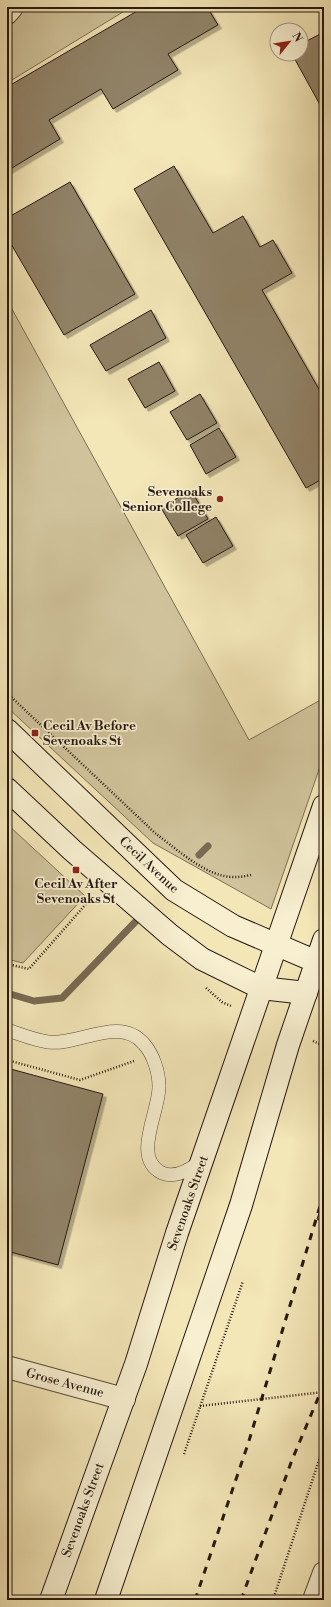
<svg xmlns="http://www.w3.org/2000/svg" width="331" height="1607" font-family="'Libre Bodoni',serif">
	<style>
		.green { fill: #d0c39b; stroke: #7c6e56 }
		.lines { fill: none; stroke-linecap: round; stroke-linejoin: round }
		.stream { stroke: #786a53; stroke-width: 7 }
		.building { fill: #918367; stroke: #271811; filter: url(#shadow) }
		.service-casing { stroke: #5a4c3a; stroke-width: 14 }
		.minor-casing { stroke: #5a4c3a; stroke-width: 24 }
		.tertiary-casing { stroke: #5a4c3a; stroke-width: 24 }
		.secondary-casing { stroke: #271811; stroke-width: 24 }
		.path { stroke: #271811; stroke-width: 2.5; stroke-dasharray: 1 2; stroke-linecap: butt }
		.service { stroke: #f7efd0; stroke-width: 13 }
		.minor { stroke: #f7efd0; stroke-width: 22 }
		.tertiary { stroke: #f7efd0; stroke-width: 22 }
		.secondary { stroke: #f7efd0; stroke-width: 22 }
		.rail { stroke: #271811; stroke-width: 3; stroke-dasharray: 7 7; stroke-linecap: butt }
		.poi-dot { fill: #8f2418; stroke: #f7efd0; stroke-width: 1.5 }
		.labels { text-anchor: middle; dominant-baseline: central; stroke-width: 3.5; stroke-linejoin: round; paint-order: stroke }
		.poi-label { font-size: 13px; font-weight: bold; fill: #271811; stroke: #f7efd0; text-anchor: end }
		.street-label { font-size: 13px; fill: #271811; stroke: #f7efd0 }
	</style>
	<defs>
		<filter id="shadow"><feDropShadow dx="3.5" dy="3.5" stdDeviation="0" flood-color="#0004"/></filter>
	</defs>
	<rect width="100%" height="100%" fill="#f3e6b7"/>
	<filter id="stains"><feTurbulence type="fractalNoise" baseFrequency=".005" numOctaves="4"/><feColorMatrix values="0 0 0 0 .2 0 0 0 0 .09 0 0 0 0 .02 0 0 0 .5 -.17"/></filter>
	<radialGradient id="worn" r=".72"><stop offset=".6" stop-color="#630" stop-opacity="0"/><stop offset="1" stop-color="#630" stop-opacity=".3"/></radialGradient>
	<g class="green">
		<path d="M7,7H131L7,83Z"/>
		<path d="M7,300L249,740L324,698V755L271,909L153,843L7,707Z"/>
		<path d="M7,824L85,896L23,963L7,959Z"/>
	</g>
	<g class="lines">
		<g class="stream">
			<path d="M199,855L208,846"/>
			<path d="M7,993L34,1001L62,998L139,918"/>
		</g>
	</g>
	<g class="building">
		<path d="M144,7H207L218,25L168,54L178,70L113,109L101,89L49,120L60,139L7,171V87Z"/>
		<path d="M324,32V112L292,54H301V44Z"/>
		<path d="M174,166L213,233L243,216L260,247L273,240L292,273L262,290L324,398V478L306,488L134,189Z"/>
		<path d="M70,182L135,294L64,335L7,237V218Z"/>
		<path d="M151,310L166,338L106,371L90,345Z"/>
		<path d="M159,362L175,391L145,408L128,379Z"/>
		<path d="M200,394L217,423L187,440L170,412Z"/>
		<path d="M219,428L236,457L206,474L190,445Z"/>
		<path d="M191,490L208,519L178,536L161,508Z"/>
		<path d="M216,517L233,546L203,563L186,535Z"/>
		<path d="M7,1068L103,1094L58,1265L7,1251Z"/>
		<path d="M324,1199V1222L317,1219Z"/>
	</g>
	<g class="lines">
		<defs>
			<path id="service" d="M7,1030C20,1034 34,1040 48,1042C78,1046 120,1015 144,1044C153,1054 159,1072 159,1086C160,1111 131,1158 162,1173C176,1179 191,1169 201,1161"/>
			<path id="minor" d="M7,13L12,7"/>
			<g id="tertiary">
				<path d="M7,1367L124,1399"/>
				<path d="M314,1600L324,1573"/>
			</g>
			<g id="secondary">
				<path d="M7,730L174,890L233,926L317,962"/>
				<path d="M7,789L72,850L170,935L202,959L261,988L306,993"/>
				<path d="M51,1600L136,1364L177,1233L324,806"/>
				<path d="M106,1600L241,1205L288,1045L324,940"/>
			</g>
		</defs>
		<use href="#service" class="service-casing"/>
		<use href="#minor" class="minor-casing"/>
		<use href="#tertiary" class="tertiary-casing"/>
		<use href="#secondary" class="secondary-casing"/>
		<g class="path">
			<path d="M7,693L155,833C174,847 200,871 224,876C233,878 242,877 251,875"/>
			<path d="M7,964L29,969L93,896"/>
			<path d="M206,988L222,1002L231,1006"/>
			<path d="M313,1041L324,1046"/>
			<path d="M7,1060L80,1080L134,1061"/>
			<path d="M200,1406L324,1392"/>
			<path d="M184,1454L243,1281"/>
			<path d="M273,1600L321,1454L324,1449"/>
		</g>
		<use href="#service" class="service"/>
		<use href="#minor" class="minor"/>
		<use href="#tertiary" class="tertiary"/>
		<use href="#secondary" class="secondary"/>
		<g class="rail">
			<path d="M195,1600L248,1444L324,1193"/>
			<path d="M241,1600L292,1460L324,1384"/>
		</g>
	</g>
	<g class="poi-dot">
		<circle cx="220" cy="499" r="4"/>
		<rect x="31" y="729" width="8" height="8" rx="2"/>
		<rect x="72" y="866" width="8" height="8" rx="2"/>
	</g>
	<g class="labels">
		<g class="poi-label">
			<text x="212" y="492">Sevenoaks<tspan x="212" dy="15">Senior College</tspan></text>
			<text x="43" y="726" text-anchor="start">Cecil Av Before<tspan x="43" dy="15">Sevenoaks St</tspan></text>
			<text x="76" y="884" text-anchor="middle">Cecil Av After<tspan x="76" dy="15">Sevenoaks St</tspan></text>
		</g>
		<g class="street-label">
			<text transform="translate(149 865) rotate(43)">Cecil Avenue</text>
			<text transform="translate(188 1203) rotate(-71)">Sevenoaks Street</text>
			<text transform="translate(65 1383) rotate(15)">Grose Avenue</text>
			<text transform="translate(83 1510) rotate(-70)">Sevenoaks Street</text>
		</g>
	</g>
	<rect width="331" height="1607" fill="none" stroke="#f3e6b7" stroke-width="24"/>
	<rect x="8" y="8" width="315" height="1591" fill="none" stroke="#271811" stroke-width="2"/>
	<rect x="12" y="12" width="307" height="1583" fill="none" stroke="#271811"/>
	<g transform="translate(289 42) rotate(60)"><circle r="19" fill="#f7efd0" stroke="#a49984"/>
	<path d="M0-3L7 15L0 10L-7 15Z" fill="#8f2418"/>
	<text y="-6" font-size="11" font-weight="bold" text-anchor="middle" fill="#271811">N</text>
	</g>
	<rect width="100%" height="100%" filter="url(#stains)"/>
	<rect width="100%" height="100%" fill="url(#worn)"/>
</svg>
